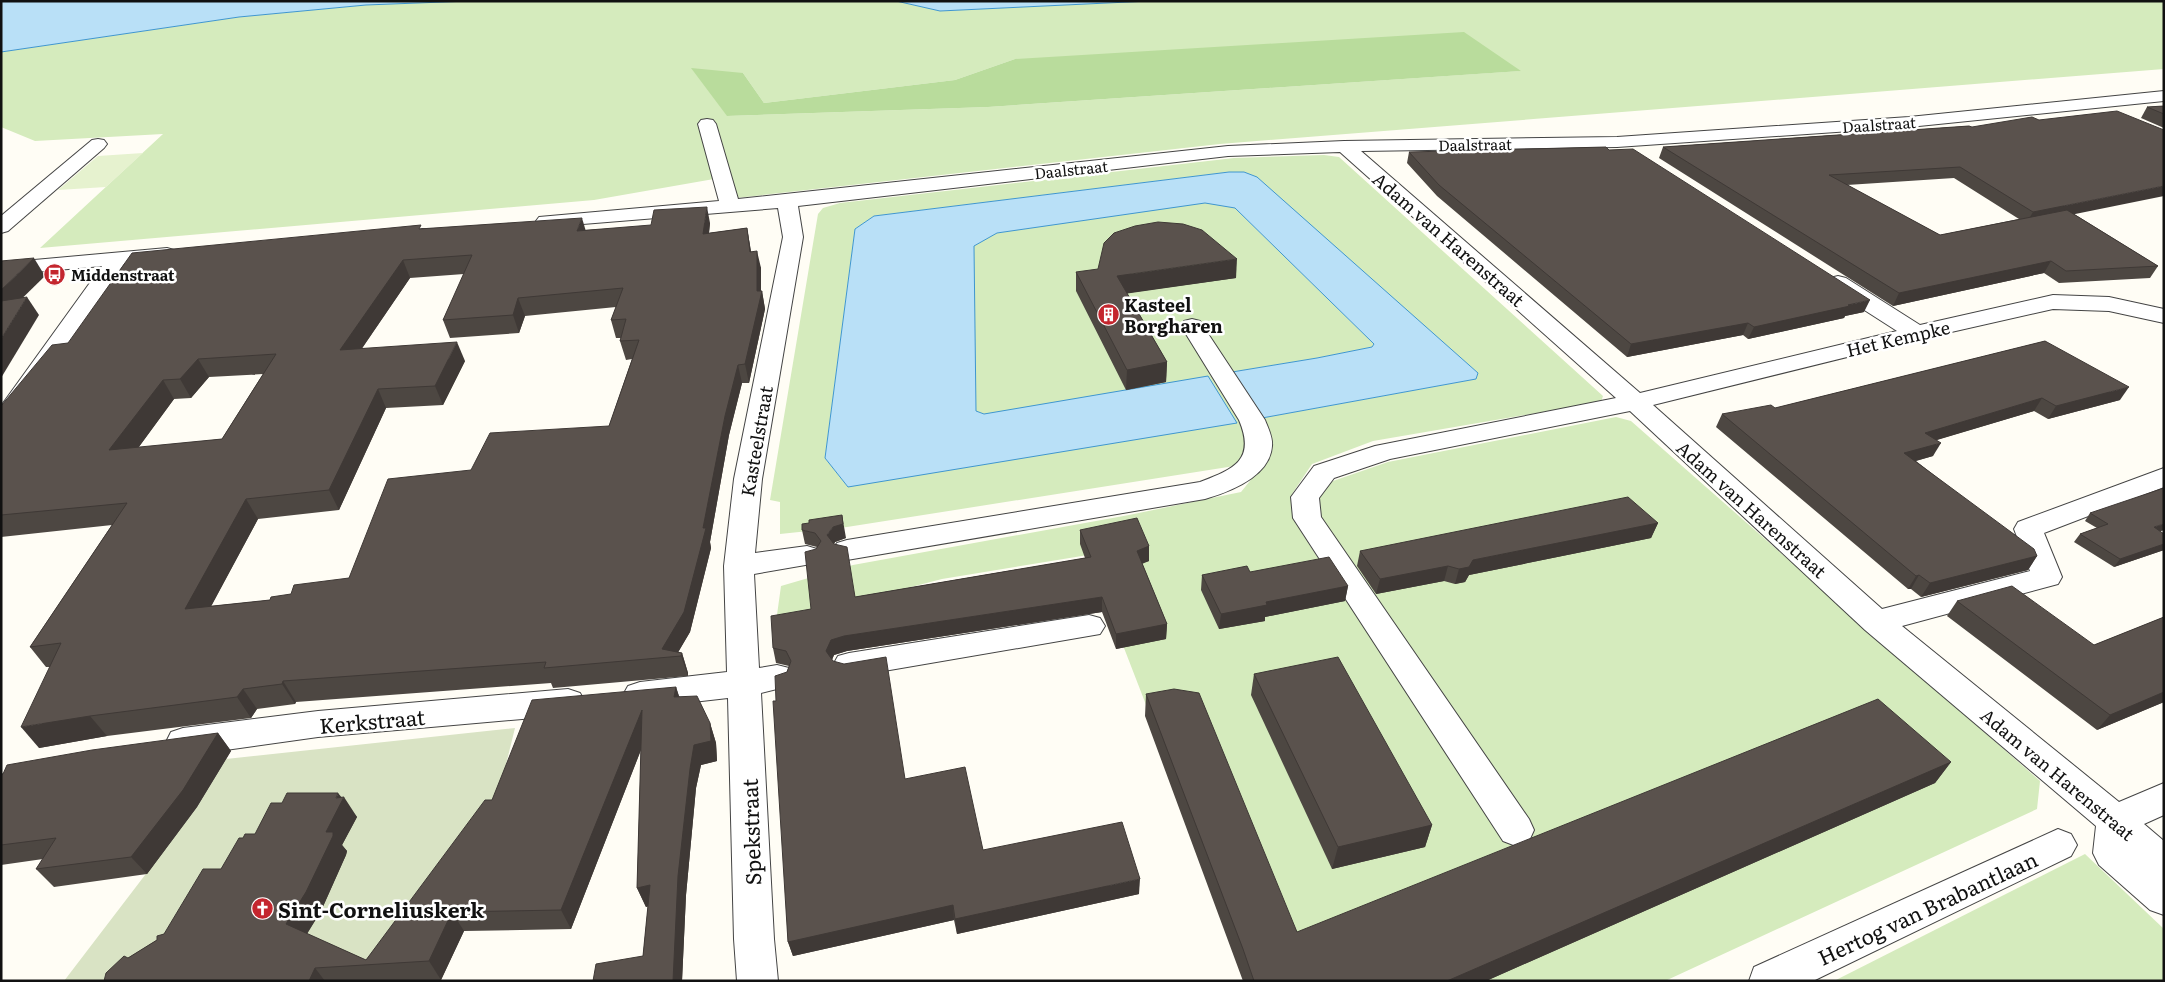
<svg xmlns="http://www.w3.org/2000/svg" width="2165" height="982" font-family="Literata,serif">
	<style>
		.green { fill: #d5ebbd; fill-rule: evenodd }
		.forest { fill: #b9dc9c }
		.cemetery { fill: #d9e3c4 }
		.pitch { fill: #e6f2cf }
		.water { fill: #b9e0f7; stroke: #3f96cf }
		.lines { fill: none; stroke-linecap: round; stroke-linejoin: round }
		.minor-casing { stroke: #444; stroke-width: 2 }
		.minor { fill: #fff; fill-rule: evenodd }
		.wall { fill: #4d4742; fill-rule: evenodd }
		.shaded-wall { fill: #3f3936 }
		.building { fill: #5a524d; stroke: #3f3936; fill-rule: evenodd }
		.labels { text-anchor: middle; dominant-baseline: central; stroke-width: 5; stroke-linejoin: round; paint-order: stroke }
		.far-street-label { font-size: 15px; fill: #111; stroke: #fff }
		.far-poi-label { font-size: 15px; font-weight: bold; fill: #111; stroke: #fff; text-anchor: start }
		.street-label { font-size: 18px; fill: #111; stroke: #fff }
		.poi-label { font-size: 18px; font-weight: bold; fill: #111; stroke: #fff; text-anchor: start }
		.near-street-label { font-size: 21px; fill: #111; stroke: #fff }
		.near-poi-label { font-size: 21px; font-weight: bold; fill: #111; stroke: #fff; text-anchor: start }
	</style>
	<rect width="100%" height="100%" fill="#fffdf5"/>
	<g class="green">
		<path d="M469,1H896L940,11L1149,1H2164V69L1220,144L736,198L731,176L594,200L40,248L163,134L35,141L1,127V52L239,17L366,5ZM1015,59L1520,71L988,107L727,116L743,73L764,103L955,80Z"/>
		<path d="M1324,155L1339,157L1603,396L1601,402L1373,441L1312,464L1292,494L1293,519L1322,564L1316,498L1333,481L1388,462L1616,417L1631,421L2040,781L2037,809L1665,981H1253L1088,555L942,579L776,622L781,586L853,565L1129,515L1241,492L1266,461L847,527L780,534V502L770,500L818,214L823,208L840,203L1234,158ZM1229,172H1244L1478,373L1476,379L1262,418L1232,372L1317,358L1372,347L1374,344L1235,208L1205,202L997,233L973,246L976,411L984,414L848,487L825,458L855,229L874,216Z"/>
		<path d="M2085,854L2164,929V981H1834Z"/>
	</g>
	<path class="forest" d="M1464,32L1521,71L988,107L727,116L691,68L743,73L764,103L955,80L1015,59Z"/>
	<path class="cemetery" d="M515,728L492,821L377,981H64L197,807L226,759Z"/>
	<path class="pitch" d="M143,153L106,187L58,190L98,156Z"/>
	<g class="water">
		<path d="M1,1H469L366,5L239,17L1,52Z"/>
		<path d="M896,1H1149L940,11Z"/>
		<path d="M1229,172H1244L1257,177L1478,373L1476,379L1262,418L1232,372L1317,358L1372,347L1374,344L1235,208L1205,203L997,233L974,246L976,411L984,414L1208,376L1237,423L848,487L825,458L855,229L874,216Z"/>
	</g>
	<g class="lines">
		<defs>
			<g id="minor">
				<path d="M2164,91V101L1909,127L1617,147L1361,151L1640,393L1897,331L1830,288L1827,283L1830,278L1838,276L1846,278L1920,325L2053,295L2109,297L2164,309V323L2109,311L2053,309L1916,340L1653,405L1882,609L2030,571L2014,529L2018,522L2164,468V487L2044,533L2062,577L2058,584L1902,626L2119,802L2164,783V815L2144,824L2164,841V915L2150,910L2099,865L2093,853L2096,826L1865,630L1630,411L1390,459L1334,478L1319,498L1321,517L1529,819L1534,830L1529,841L1516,846L1503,841L1293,518L1291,497L1314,466L1375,446L1616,398L1340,152L1228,156L798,206L803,237L762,479L755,553L807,546L817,549L822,556L817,563L754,574L759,668L777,665L789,668L793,677L789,686L761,693L774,939L778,981H737L734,939L728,698L640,708L628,704L623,695L628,686L640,682L727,672L724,566L734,479L783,237L778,208L546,227L539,225L536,221L539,217L719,201L698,124L701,120L707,119L713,120L716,124L738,199L1228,146L1344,141L1617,137L1909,117Z"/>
				<path d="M98,139L104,140L107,144L104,148L8,231L1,233V216L92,140Z"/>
				<path d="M167,248L174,250L177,254L174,258L124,264L36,394L10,428L1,431V406L102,266L1,275V263Z"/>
				<path d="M1192,319L1200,321L1203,326L1265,420C1268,428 1273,437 1272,446C1270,477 1229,492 1205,499L847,560L837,557L832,550L837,543L847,540L1200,482C1234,469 1256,460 1239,420L1181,326L1184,321Z"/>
				<path d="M1089,615L1100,618L1105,626L1100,634L849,677L838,674L833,665L838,656L849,653Z"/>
				<path d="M568,689L580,693L585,702L580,711L568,715L318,737L183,756L171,752L166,742L171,732L183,728L318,711Z"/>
				<path d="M2058,829L2071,834L2077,845L2071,856L1813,981H1749L1754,967Z"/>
			</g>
		</defs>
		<use href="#minor" class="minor-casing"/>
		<use href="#minor" class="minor"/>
	</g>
	<g class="wall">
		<path d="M2164,106V128L2141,118L2147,107Z"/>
		<path d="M1969,126L2074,214L2158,266L2150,278L2059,283L2044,273L1893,306L1659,158L1663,147ZM1954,178L2019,219L1940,235L1847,185Z"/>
		<path d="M1609,150L1864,312L1845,316L1844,318L1748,339L1743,335L1627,357L1437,196L1407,163L1409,152Z"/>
		<path d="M710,223L709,233L747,228L751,251L761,268V291H762L765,309L749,383H742L729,435L710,542L711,548L690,632L678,652L682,653L688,673V676L553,688L551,683L296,702L295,704L257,709L251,718L107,736L39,748L50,667H46L30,647L112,525L1,537V406L68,343L422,228L586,230ZM464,274L443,320L450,338L519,333L525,316L616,307L611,320L616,338H621L620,341L626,360L632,359L609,426L471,470L349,578L270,600L211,606L258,519L339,510L386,408L443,405L465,361L362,348L410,278ZM263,374L222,439L138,448L174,399L191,398L209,377Z"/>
		<path d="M1076,272L1236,278L1127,293L1167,362L1166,382L1126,390L1076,291Z"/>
		<path d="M2045,341L2120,400L2048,419L2034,411L1936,440L1933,456L1916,461L2037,556L2028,570L1921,597L1911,589H1908L1716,427L1722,414L1775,408Z"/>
		<path d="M2090,513L2164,530L2160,531L2164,534V550L2114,567L2074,542L2080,534L2097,528L2085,521Z"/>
		<path d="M1658,523L1651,538L1469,575L1465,582L1455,584L1444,581L1376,594L1357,566L1360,551Z"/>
		<path d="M802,530L846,538L835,542L834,544L855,597L1085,558L1080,544V530L1149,546V561L1142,563L1167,624L1166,639L1116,649L1102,612L847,651L834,655L832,660L905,779L983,850L1139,894L957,934L954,920L793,956L788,942L776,701L789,666L776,663L773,648L811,609L816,549L817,547L805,544Z"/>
		<path d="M1250,572L1348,586L1345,601L1265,617V621L1219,629L1201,590L1202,575Z"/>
		<path d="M1957,601L2094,645L2164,617V702L2097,730L1947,616Z"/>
		<path d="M1254,674L1432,825L1425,847L1332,869L1251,695Z"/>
		<path d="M676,687L679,696L710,723L716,743L717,761L701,765L696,788L686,895L682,981H593L643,956L648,906L646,907L637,888L641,750L571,929L464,931L441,980L427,981H104L128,958L157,940L164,934L221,869L243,838L255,834L341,798L357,817L342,845L347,851L346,855L321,911L307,934L366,960L492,800Z"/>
		<path d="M1146,694L1297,932L1951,762L1935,783L1486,981H1243L1145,716Z"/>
		<path d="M218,733L231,751L197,807L147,874L54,887L36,869L43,859L1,865V774Z"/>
	</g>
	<g class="shaded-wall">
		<path d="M2164,186V196L2026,224L2033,212Z"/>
		<path d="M707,207L710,223L707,251L703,234Z"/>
		<path d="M582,218L587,235L577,231Z"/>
		<path d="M747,228L750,246L753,269L750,252Z"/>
		<path d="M757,251L761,268V296L762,291L765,309L749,383L745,364L757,291Z"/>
		<path d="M34,258L45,276L1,319V290Z"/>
		<path d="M1237,259L1236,278L1117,295V276Z"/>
		<path d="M403,260L410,278L348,369L340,350Z"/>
		<path d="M2051,261L2044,273L1893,306L1899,293Z"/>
		<path d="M27,297L39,315L1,378V339Z"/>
		<path d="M518,298L525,316L519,333L513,315Z"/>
		<path d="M1870,300L1864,312L1845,316L1844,318L1748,339L1754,327Z"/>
		<path d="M1748,323L1743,335L1627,357L1631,344Z"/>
		<path d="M457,342L465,361L443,405L435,386Z"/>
		<path d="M198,359L209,377L191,398L180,379Z"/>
		<path d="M1167,362L1166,382L1126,390L1127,370Z"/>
		<path d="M738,365L742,383L729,435L710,542L711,548L690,632L676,656L662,649L703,528L725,416Z"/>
		<path d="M163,380L174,399L122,470L109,450Z"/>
		<path d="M2129,387L2120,400L2048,419L2056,406Z"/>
		<path d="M378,389L386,408L339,510L329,490Z"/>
		<path d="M2042,398L2034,411L1917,446L1925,433Z"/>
		<path d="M1941,443L1933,456L1897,466L1904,453Z"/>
		<path d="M246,499L258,519L199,629L185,609Z"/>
		<path d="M842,515L846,538L835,542L830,550L827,535Z"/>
		<path d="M1658,523L1651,538L1469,575L1465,582L1455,584L1459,569L1473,560Z"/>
		<path d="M2164,524V530L2148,535L2154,527Z"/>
		<path d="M2164,544V550L2114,567L2120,559Z"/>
		<path d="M1149,546V561L1137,566V551Z"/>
		<path d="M2037,556L2028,570L1921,597L1930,583Z"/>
		<path d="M1448,566L1444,581L1376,594L1380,579Z"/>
		<path d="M1919,575L1911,589H1908L1916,576Z"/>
		<path d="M1348,586L1345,601L1265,617V621L1219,629L1221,614L1266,602Z"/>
		<path d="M1102,597V612L847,651L834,655L829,666L826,651L831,640L844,636Z"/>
		<path d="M1167,624L1166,639L1116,649V634Z"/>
		<path d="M682,653L688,673V676L681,656Z"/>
		<path d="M283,681L296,702L295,704L282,684Z"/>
		<path d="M676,687L682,706L674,697Z"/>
		<path d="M243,689L257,709L251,718L237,697Z"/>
		<path d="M2164,692V702L2097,730L2110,715Z"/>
		<path d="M642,710L649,729L571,929L561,910Z"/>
		<path d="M90,716L107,736L39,748L21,727Z"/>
		<path d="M710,723L716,743L717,761L701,765L696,788L686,895L682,981H673L678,876L690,769L694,745Z"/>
		<path d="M218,733L231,751L197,807L147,874L131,857Z"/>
		<path d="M1951,762L1935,783L1486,981H1447Z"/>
		<path d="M338,793L343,799L344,797L357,817L342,845L347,851L346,855L321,911L301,943L286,924L326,832Z"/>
		<path d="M1432,825L1425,847L1332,869L1338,847Z"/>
		<path d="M1140,879L1139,894L957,934L955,919Z"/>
		<path d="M650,885L658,904L646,907L637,888Z"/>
		<path d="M953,905L954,920L793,956L788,942Z"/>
		<path d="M452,912L464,931L441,980L429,961Z"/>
		<path d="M315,968L325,981H309Z"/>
	</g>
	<g class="building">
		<path d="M2164,106V114L2147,107Z"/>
		<path d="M2117,111L2164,130V186L2033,212L1960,167L1829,175L1940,235L2067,210L2158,266L2066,271L2051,261L1899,293L1663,147L1969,126L1972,127L2032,117L2039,120Z"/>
		<path d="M1606,147L1609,150L1633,149L1870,300L1848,305L1850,306L1754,327L1748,323L1631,344L1439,185L1409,152Z"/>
		<path d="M707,207L703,234L747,228L750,252L757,251V291H762L745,364L738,365L725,416L703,528H706L684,612L662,649L682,653L681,656L544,668L546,662L283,681L282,684L243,689L237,697L90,716L21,727L61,643L30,647L127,503L1,515V406L52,345L68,343L132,253L421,225L419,229L582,218L577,231L651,225L654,210ZM472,255L443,320L513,315L518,298L623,288L611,320L626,319L620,341L639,340L609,426L490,433L471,470L388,479L349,578L294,585L291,594L271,597L270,600L185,609L246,499L329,490L378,389L435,386L457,342L340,350L403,260ZM276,354L222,439L109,450L163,380L180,379L198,359Z"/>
		<path d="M1158,222L1183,224L1202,230L1237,259L1117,276L1167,362L1127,370L1076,272L1098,269L1104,243L1114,233L1135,226Z"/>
		<path d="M34,258L1,290V261Z"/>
		<path d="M27,297L1,339V301Z"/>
		<path d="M2045,341L2129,387L2056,406L2042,398L1925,433L1941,443L1904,453L2034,549L2037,556L1930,583L1919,575L1916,576L1722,414L1771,405L1775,408Z"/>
		<path d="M2164,488V524L2154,527L2164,534V544L2120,559L2080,534L2108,524L2090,513Z"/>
		<path d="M1628,497L1658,523L1473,560L1469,567L1459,569L1448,566L1380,579L1360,551Z"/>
		<path d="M842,515L843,524L833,527L827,535L834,544L847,547L855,597L1091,557L1080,530L1137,518L1149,546L1137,551L1167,624L1116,634L1102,597L844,636L831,640L826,651L833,661L844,664L886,657L905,779L965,767L983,850L1122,822L1140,879L955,919L953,905L788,942L773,701H776L775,676L787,672L791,661L786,651L773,648L771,616L811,609L805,552L816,549L821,541L815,533L802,530V524L809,523V520Z"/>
		<path d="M1329,557L1348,586L1266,602L1267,605L1221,614L1202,575L1247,566L1250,572Z"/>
		<path d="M2012,586L2094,645L2164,617V692L2110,715L1957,601Z"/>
		<path d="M1338,657L1432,825L1338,847L1254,674Z"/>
		<path d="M676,687L674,697L697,696L710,723L711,741L694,745L690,769L678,876L673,981H593L596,964L643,956L650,885L637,888L642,710L561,910L452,912L429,961L315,968L309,981H104L106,973L124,956L128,958L157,940V936L164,934L203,869H221L239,838H243L245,834H255L271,803H282L287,793H338L336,798L344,797L326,832H333V836L306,892L286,924L366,960L485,800H492L532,700Z"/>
		<path d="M1174,689L1199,693L1297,932L1878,699L1951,762L1447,981H1254L1243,949L1146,694Z"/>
		<path d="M218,733L183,790L131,857L36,869L56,838L1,845V774H3L7,765L92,750Z"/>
	</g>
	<defs>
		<symbol id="bus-disc" viewBox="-11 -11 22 22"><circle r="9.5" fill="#c4262e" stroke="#fff"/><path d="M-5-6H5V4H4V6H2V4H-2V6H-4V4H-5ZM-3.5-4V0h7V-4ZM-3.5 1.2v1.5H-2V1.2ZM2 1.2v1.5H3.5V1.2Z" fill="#fff"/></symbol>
		<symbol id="building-disc" viewBox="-11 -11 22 22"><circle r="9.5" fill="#c4262e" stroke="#fff"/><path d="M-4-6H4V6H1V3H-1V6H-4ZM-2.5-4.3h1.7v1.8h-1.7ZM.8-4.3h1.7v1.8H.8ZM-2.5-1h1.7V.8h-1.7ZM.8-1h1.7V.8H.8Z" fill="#fff"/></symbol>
		<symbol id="church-disc" viewBox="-11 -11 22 22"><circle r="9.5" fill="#c4262e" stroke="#fff"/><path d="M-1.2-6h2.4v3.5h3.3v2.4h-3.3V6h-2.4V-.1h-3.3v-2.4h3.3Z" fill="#fff"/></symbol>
	</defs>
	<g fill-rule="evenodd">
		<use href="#bus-disc" x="42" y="262" width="25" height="25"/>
		<use href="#building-disc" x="1096" y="302" width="25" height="25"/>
		<use href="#church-disc" x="250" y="896" width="25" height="25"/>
	</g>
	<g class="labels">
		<g class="far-street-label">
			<text transform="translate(1879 124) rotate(-4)">Daalstraat</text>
			<text transform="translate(1475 144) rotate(-1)">Daalstraat</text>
			<text transform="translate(1071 169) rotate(-6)">Daalstraat</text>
		</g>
		<g class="far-poi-label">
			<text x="71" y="274">Middenstraat</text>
		</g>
		<g class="street-label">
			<text transform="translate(1449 239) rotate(41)">Adam van Harenstraat</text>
			<text transform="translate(1898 338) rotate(-13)">Het Kempke</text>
			<text transform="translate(756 441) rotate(-80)">Kasteelstraat</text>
			<text transform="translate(1752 509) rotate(42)">Adam van Harenstraat</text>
			<text transform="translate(2058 774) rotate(40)">Adam van Harenstraat</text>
		</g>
		<g class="poi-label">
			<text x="1124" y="304">Kasteel<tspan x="1124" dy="21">Borgharen</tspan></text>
		</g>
		<g class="near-street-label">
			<text transform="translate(372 720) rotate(-5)">Kerkstraat</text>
			<text transform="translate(750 832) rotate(-92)">Spekstraat</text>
			<text transform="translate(1927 907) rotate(-25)">Hertog van Brabantlaan</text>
		</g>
		<g class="near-poi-label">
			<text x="278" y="908">Sint-Corneliuskerk</text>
		</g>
	</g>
	<rect width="2165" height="982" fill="none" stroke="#111111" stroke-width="5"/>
</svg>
